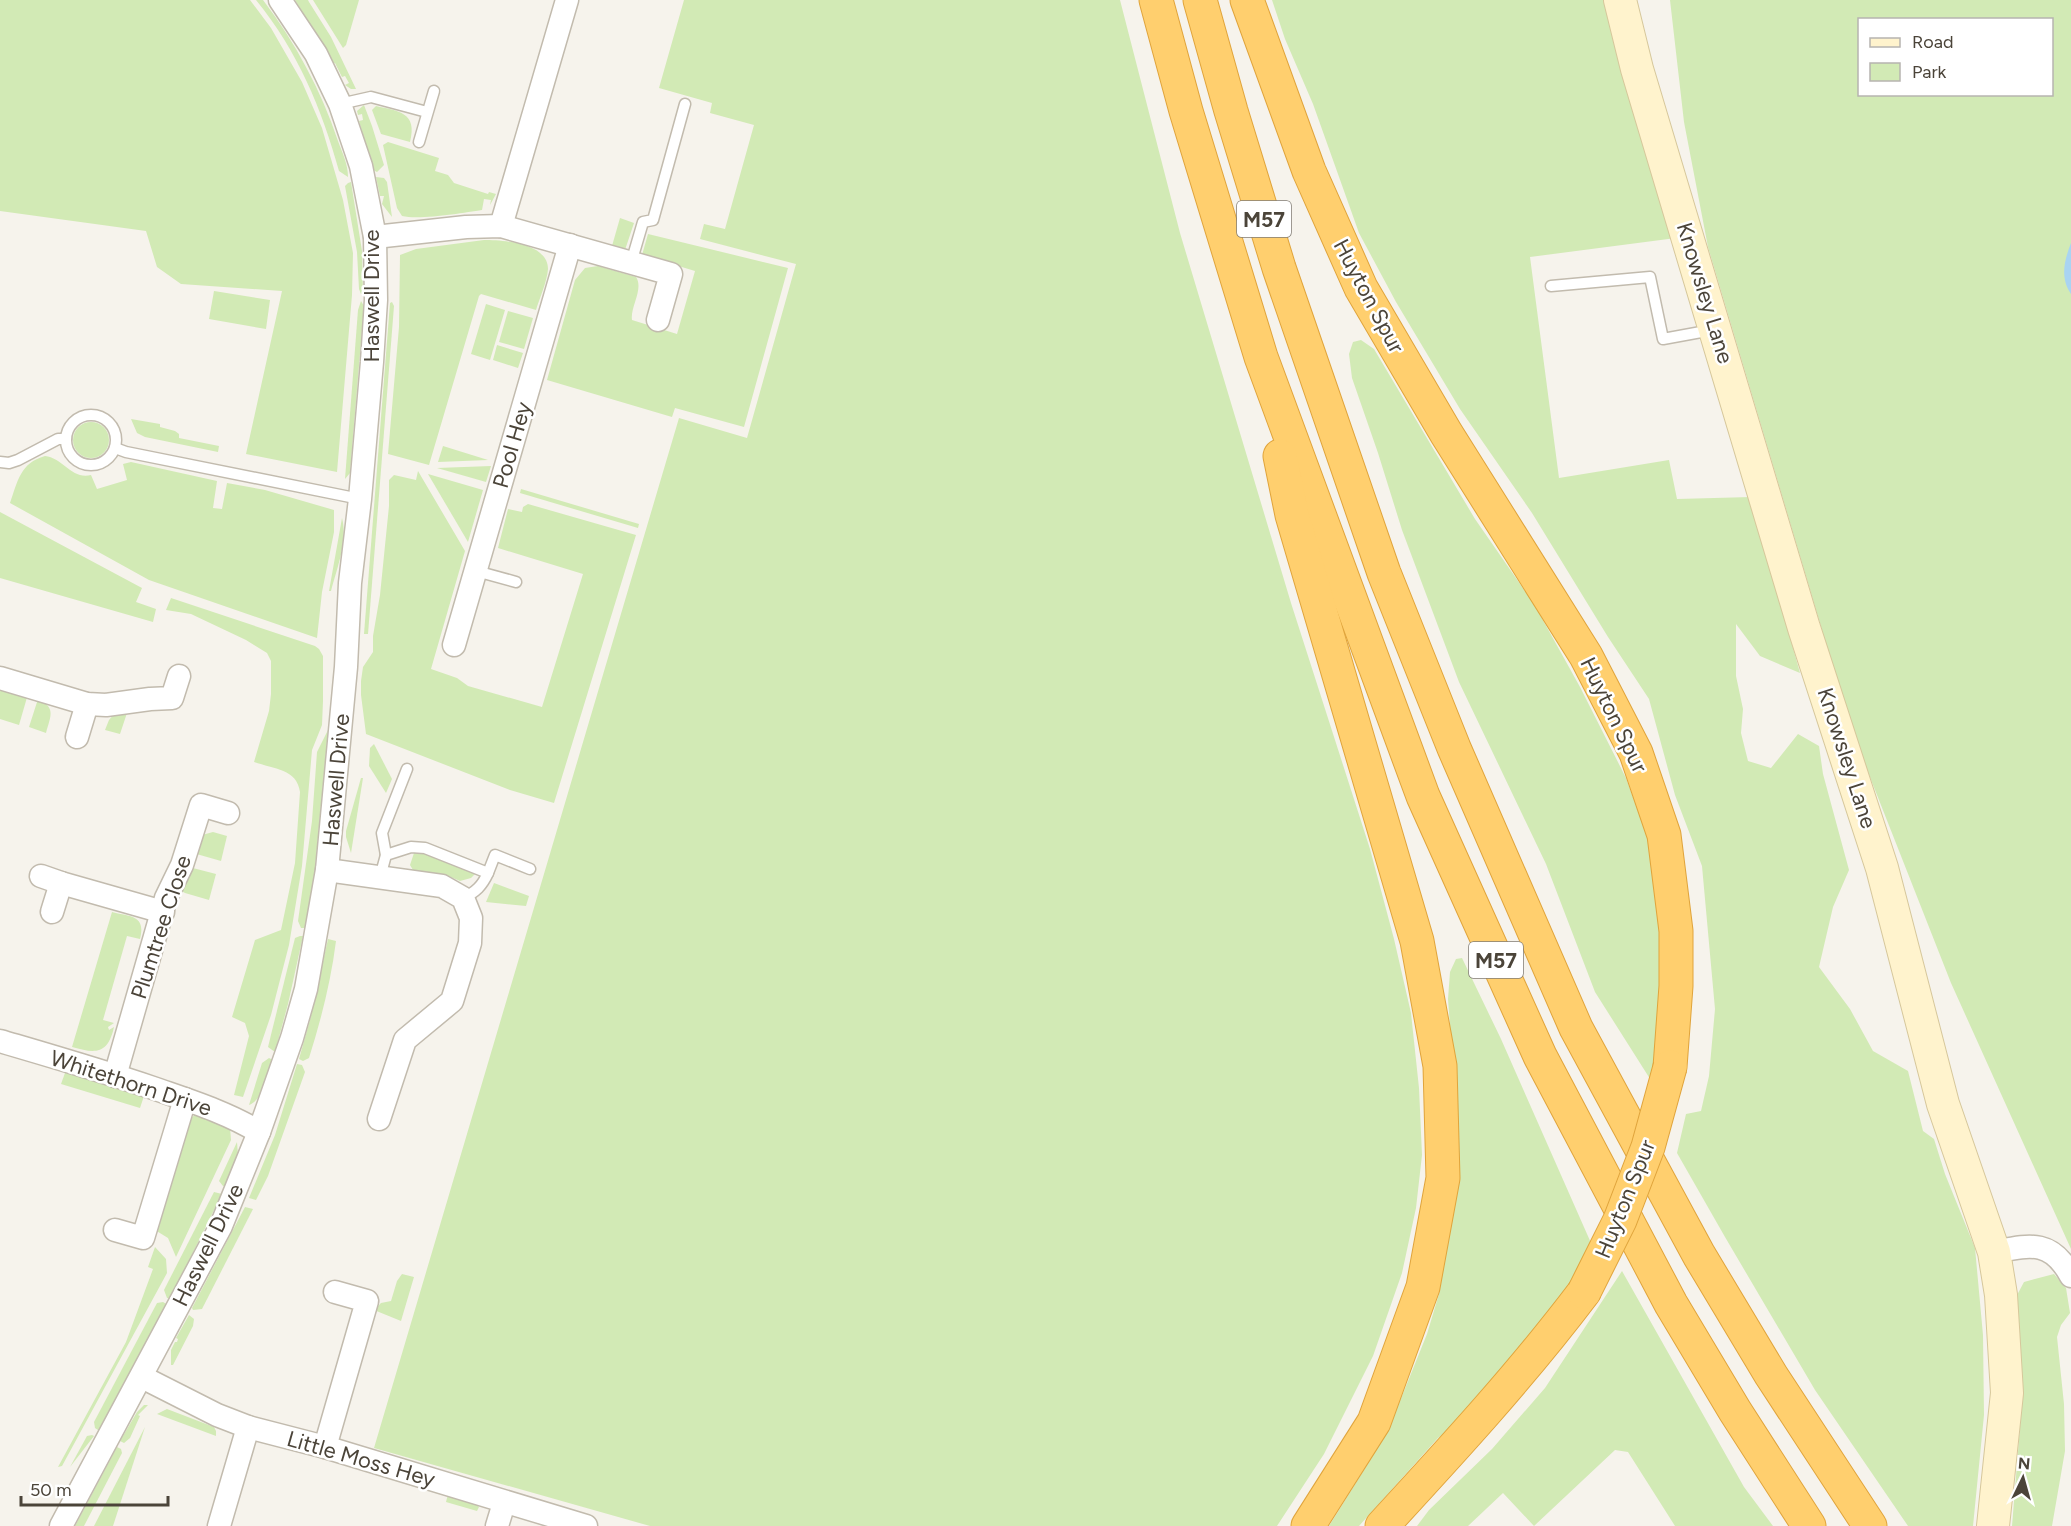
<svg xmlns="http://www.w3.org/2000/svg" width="2071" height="1526" font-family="Figtree,sans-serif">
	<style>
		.green { fill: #d2eab5; fill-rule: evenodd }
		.water { fill: #a9d4f2 }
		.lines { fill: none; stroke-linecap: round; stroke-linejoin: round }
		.service-casing { stroke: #c2bbae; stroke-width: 13 }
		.minor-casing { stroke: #c2bbae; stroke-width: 25 }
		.secondary-casing { stroke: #d6c79b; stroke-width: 34 }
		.motorway-casing { stroke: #e0a43c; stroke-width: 35 }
		.service { stroke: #fff; stroke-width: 10 }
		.minor { stroke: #fff; stroke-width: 22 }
		.secondary { stroke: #fff3cd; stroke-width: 32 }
		.motorway { stroke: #ffcf6e; stroke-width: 33 }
		.motorway-bridge-casing { stroke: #e0a43c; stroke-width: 35; stroke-linecap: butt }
		.motorway-bridge { stroke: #ffcf6e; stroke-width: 33 }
		.labels { text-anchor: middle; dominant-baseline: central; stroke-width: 5; stroke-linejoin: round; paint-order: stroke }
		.shield { fill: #fff; stroke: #817c74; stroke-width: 1.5 }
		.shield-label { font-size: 21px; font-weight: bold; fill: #4b4439 }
		.street-label { font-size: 22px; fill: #4b4439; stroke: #fff }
	</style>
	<rect width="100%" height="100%" fill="#f6f3ec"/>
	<g class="green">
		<path d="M0,0H250L271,28L302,82L322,128L343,200L353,253L352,295L337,472L246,454L282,291L181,284L157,267L146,231L0,211Z"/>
		<path d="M256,0H263C295,42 321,90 338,141C342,152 348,164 348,177L339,171C322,109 297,50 256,0Z"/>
		<path d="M295,0H308L309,2L331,37L356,89H351L345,85L349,83L345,76L342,77L335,63L333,64Z"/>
		<path d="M313,0H359L346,45L343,48Z"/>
		<path d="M684,0H1120L1180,233L1291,603L1370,849L1394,939L1411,1013L1419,1088L1422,1155L1416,1208L1402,1273L1373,1356L1324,1454L1277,1526H650L374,1448L679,418L747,438L796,264L700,239L704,224L725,229L754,125L710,113L712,103L659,88Z"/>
		<path d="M1272,0H1607L1676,238L1530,257L1559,478L1669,460L1677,499L1751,497L1800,673L1760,656L1736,624V676L1743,709L1741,733L1748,761L1771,768L1798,734L1819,746L1823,774L1849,870L1833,907L1819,967L1850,1009L1873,1051L1908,1071L1923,1131L1934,1139L1945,1174L1975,1248L1983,1335L1984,1415L1973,1526H1908L1815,1390L1725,1237L1677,1153L1686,1114L1701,1111L1709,1076L1715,1009L1702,866L1675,795L1649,699L1608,637L1532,513L1460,409L1396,302L1359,233L1313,104L1285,39Z"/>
		<path d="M1670,0H2071V1249L1951,983L1853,734L1708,247L1684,122ZM1860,20H2052V94H1860Z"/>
		<path d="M364,105L372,126L384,165L377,172L373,170L359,121L363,120L362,114L358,115L357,111Z"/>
		<path d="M376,106C398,111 418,112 410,142L381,134L372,110Z"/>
		<path d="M388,142L439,158L435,171L448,175L454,183L488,194L489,192L496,194L490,205L491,200L484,199L482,210C463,213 420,220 402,216L397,208L383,145Z"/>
		<path d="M376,177L384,178L387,182L392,217L382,204L384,196H380Z"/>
		<path d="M351,182L362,251L363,293L361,294L359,289L357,252L345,186L348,183Z"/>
		<path d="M620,218L634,223L625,250L612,246Z"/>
		<path d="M648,234L788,268L744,427L675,408L672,417L547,380L575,280L585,268L598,266L636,277C644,289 630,307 632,320L677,334L695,271L642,255Z"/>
		<path d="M484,240C503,240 548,243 548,269C547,282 540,297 536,310L481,294L479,296L429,465L388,454L399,327L400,255L416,249Z"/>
		<path d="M214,291L270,300L266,329L209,319Z"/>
		<path d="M361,301L364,306L350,473L345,479L358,310Z"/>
		<path d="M392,302L394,306L368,634H364L390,303Z"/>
		<path d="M486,304L505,310L490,360L471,354Z"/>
		<path d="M508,311L533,318L524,349L499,342Z"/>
		<path d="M1361,340L1374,349L1475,519L1534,604L1580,687L1626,778L1649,841L1660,895L1663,1020L1652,1082L1595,992L1546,864L1459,682L1402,530L1378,453L1352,378L1349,354L1353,342Z"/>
		<path d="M497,345L523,353L518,368L493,360Z"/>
		<path d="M131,419L160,424V427L175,431L179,434V438L219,446L218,452L145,437L137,433Z"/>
		<circle cx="91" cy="440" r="18"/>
		<path d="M443,446L488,460L438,462Z"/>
		<path d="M45,456C63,458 72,480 91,475L97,489L127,480L123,464L131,462L217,481L213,508L222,509L227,483L265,490L334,510V532L322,592L317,638L149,580L10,503C18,481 20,463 45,456Z"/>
		<path d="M491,466L486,482L437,468Z"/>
		<path d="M418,471L465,551L431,669L457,678L468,686L542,707L583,574L498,548L508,509L522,512L523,507L528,504L636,535L554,803L510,790L366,734L361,695V681L363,667L373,652V636L380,595L389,506V480L394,475L416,480Z"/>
		<path d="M428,474L483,490L468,542Z"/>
		<path d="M521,489L639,524L638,528L520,493Z"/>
		<path d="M0,512L142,588L136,602L156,609L153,622L0,578Z"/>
		<path d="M342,518C348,541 337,568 331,591H329Z"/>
		<path d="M171,598L315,646L319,649L323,656V701L322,725L312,750L302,866L289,945L281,976L271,1015L243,1097L234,1095L249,1036L245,1023L232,1017L255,940L281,930L295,863L300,792C297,769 274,769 254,762L269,711L271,694V661L267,653L246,640L191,614L166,610Z"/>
		<path d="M0,686L28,694L19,725L0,719Z"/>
		<path d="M38,699C56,708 51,715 46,733L29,727Z"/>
		<path d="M115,713H127L120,734L105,730L109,720Z"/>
		<path d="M328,730L315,868L306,928H301L298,921L312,821L317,752Z"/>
		<path d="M374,744L392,779L386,793L369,766L370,748Z"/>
		<path d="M361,778H363L351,853L346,837V831Z"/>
		<path d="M213,832L227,836L221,861L193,853L202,835Z"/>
		<path d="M414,853L425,854L475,874L471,878L460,881L446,875L413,870L410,865Z"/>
		<path d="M189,867L216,874L209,900L185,893L178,889Z"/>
		<path d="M494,883L529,896L526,906L486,902Z"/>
		<path d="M112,912C131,917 146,915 140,939L127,936L103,1020L114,1023L108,1027L109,1030L114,1027C108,1054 96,1054 72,1047Z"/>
		<path d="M300,936H303L288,1004L275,1052L268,1047L295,938Z"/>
		<path d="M328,939L336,941C331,981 321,1020 309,1058L303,1061L299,1059L310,1020Z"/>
		<path d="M1462,958L1501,1039L1591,1243L1583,1261L1569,1285L1541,1325L1462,1419L1438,1438L1359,1526H1329L1372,1457L1402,1396L1427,1334L1439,1294L1446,1252L1454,1080L1448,999L1450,972L1456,959Z"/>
		<path d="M269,1058L273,1060C268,1074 264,1099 249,1105L262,1063Z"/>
		<path d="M297,1064L302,1065L305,1072L268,1176L256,1200L249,1198L275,1135Z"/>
		<path d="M68,1071L144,1096L140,1108L61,1084L65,1073Z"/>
		<path d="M196,1114L230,1127L231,1140L176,1257L168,1238L155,1230L191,1118Z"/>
		<path d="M237,1142L238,1155L226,1186H223L219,1181Z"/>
		<path d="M214,1192L222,1194L170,1299L167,1298L164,1290Z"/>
		<path d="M245,1207L253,1209L202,1309L193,1310L192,1308Z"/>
		<path d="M155,1247L166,1259L167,1273L62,1466L58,1467L126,1342L153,1269L148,1267Z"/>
		<path d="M1622,1271L1744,1487L1773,1526H1675L1628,1452L1615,1450L1534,1526L1503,1493L1468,1526H1417L1429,1510L1492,1449L1545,1388Z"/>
		<path d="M402,1274L414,1277L401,1321L374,1310L381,1303L391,1301L397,1281Z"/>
		<path d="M2054,1274L2066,1288L2070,1313L2061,1325L2057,1337L2064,1404L2065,1451L2052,1526H2012L2022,1402L2016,1297L2024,1282Z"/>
		<path d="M163,1302L168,1305L100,1430H98L95,1428L94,1422L157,1303Z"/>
		<path d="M189,1315L194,1319L193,1326L173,1365H171V1350L175,1342H177L178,1339L176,1338Z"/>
		<path d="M144,1405H148L138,1415L140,1416L130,1438L124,1443L120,1441L137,1412Z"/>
		<path d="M167,1409L214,1427L216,1431V1436L157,1414Z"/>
		<path d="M145,1427L113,1526H94Z"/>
		<path d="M92,1435L94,1436L70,1467L87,1436Z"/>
		<path d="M117,1447L121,1449L122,1453L84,1526H75Z"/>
		<path d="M448,1494L476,1504L479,1507L477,1511L446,1502Z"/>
	</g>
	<path class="water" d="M2071,243V294C2060,278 2064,261 2071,243Z"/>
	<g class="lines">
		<defs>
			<g id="service">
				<path d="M340,104L371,97L427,112"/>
				<path d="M419,142L434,91"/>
				<path d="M631,263L643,222L653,220L685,104"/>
				<path d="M1551,286L1650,277L1663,339L1712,330"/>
				<circle cx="91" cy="440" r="25"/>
				<path d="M115,448L126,452L360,499"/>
				<path d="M0,462L9,463L18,460L58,439H66"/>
				<path d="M476,571L516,582"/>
				<path d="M386,855L382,833L407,769"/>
				<path d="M380,877L386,855L411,847L425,848L488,873L495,855L530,869"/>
				<path d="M463,898C476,892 482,886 488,873"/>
			</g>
			<g id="minor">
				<path d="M501,226L567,0"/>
				<path d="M375,237L466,227L501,226L671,274L658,320"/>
				<path d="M454,645L570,245"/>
				<path d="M0,678L87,704L106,705L150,699L172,698L179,676"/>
				<path d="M77,737L87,704"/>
				<path d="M327,870L442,886L463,898L471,918L470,943L452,1001L405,1040L379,1119"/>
				<path d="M41,876L61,883L52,912"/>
				<path d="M61,883L163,912"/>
				<path d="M0,1041C51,1056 103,1071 153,1088C190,1101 226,1112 259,1132"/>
				<path d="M115,1076L166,898L182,865L201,805L228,813"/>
				<path d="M115,1230L143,1238L185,1099"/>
				<path d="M1994,1252C2030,1245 2051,1239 2071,1276"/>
				<path d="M142,1377L217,1415L248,1427L325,1447L586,1526"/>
				<path d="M325,1447L367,1301L335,1292"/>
				<path d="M61,1526L221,1226L259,1132L292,1038L306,989L327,870L346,667L350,583L360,499L372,362L376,300L375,237L361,166L340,104L316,54L280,0"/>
				<path d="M219,1526L248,1427"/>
				<path d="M497,1526L504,1503"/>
			</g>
			<path id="secondary" d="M1620,0L1637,69L1804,628L1882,868L1943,1104L1994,1252L2001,1295L2007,1393L1993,1526"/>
			<g id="motorway">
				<path d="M1156,0L1186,111L1261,357L1423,796L1540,1056L1671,1304L1735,1411L1809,1526"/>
				<path d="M1200,0L1231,111L1279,268L1384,573L1454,748L1576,1028L1699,1255L1771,1375L1870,1526"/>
				<path d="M1247,0L1309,171L1361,288L1446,433L1586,656L1636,753L1664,835L1676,931V986L1670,1067"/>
				<path d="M1280,456L1292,515L1417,941L1440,1066L1443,1178L1423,1287L1374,1422L1308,1526"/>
				<path d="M1382,1526C1452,1450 1522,1374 1584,1292"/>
			</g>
		</defs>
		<use href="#service" class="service-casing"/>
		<use href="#minor" class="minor-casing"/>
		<use href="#secondary" class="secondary-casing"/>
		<use href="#motorway" class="motorway-casing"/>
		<use href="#service" class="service"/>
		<use href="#minor" class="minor"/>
		<use href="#secondary" class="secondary"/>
		<use href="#motorway" class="motorway"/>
		<defs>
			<path id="motorway-bridge" d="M1584,1292L1620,1220L1648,1147L1670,1067"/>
		</defs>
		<use href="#motorway-bridge" class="motorway-bridge-casing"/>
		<use href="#motorway-bridge" class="motorway-bridge"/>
	</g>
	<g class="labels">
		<g class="shield">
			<rect x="1237" y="201" width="54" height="36" rx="4.5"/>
			<rect x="1469" y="942" width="54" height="36" rx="4.5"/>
		</g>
		<g class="shield-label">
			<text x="1264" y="219">M57</text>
			<text x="1496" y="960">M57</text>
		</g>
		<g class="street-label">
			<text transform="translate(1705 293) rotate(73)">Knowsley Lane</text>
			<text transform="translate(371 296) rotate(-90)">Haswell Drive</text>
			<text transform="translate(1369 296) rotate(62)">Huyton Spur</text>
			<text transform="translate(512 445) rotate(-74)">Pool Hey</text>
			<text transform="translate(1614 715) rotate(64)">Huyton Spur</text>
			<text transform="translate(1847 758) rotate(72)">Knowsley Lane</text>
			<text transform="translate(336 780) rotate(-85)">Haswell Drive</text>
			<text transform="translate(161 927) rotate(-72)">Plumtree Close</text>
			<text transform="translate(131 1083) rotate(18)">Whitethorn Drive</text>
			<text transform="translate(1625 1199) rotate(-68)">Huyton Spur</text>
			<text transform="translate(208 1245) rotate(-64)">Haswell Drive</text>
			<text transform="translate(361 1459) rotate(16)">Little Moss Hey</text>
		</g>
	</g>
	<rect x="1858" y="18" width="195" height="78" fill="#ffffff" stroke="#b7b4b0" stroke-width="1.5"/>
	<rect x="1870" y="38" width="30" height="9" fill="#fff3cd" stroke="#b7b4b0" stroke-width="1.5"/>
	<text x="1912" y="48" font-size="18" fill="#4b4439">Road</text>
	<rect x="1870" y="63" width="30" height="18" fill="#d2eab5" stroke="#b7b4b0" stroke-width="1.5"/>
	<text x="1912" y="78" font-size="18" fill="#4b4439">Park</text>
	<g transform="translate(2023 1478) rotate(5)" stroke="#ffffff" stroke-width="4.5" paint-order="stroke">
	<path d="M0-4.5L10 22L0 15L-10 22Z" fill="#4b4439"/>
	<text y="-9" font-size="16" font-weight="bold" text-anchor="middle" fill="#4b4439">N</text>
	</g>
	<path d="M21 1496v9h147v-9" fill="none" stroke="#4b4439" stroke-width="3"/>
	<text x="30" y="1496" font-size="18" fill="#4b4439" stroke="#ffffff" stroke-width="4.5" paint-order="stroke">50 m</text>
</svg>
